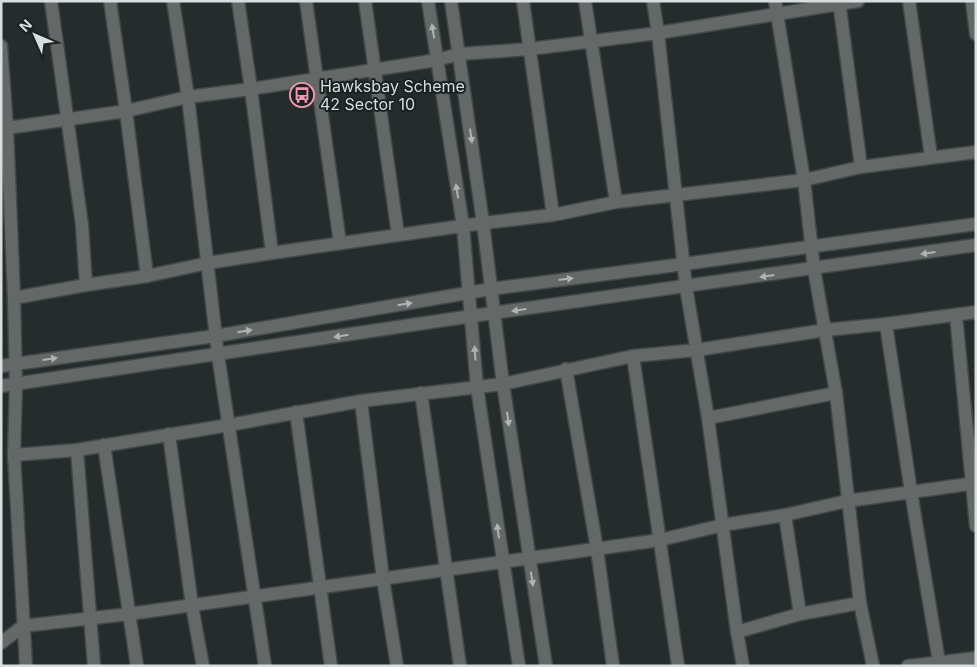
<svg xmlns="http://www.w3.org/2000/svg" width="977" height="667" font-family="Inter,sans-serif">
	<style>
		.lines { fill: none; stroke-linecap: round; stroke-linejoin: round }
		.minor-casing { stroke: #424848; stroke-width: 15 }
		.minor { stroke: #646866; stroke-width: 12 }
		.oneway { fill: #afb4b3 }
		.labels { text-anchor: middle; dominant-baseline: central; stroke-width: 4; stroke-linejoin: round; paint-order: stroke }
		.poi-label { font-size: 16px; fill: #d8dddd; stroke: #1b2223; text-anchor: start }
	</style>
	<rect width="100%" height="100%" fill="#252c2c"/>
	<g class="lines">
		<defs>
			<g id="minor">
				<path d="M51,1L82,225L86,285"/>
				<path d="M110,1L126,111L147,276"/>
				<path d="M173,1L188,97L218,355L265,666"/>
				<path d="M238,1L251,89L272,253"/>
				<path d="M306,1L340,243"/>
				<path d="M365,1L398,235"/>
				<path d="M428,1L463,226L477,387L519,666"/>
				<path d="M451,1L483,223L503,384L546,666"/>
				<path d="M523,1L553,215"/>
				<path d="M585,1L616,202"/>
				<path d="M653,1L658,33L686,287L708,418L737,632L743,666"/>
				<path d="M775,1L804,180L814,269L836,393L860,603L873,666"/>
				<path d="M839,1L861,167"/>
				<path d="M909,1L931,157"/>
				<path d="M972,1L976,34"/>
				<path d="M1,46L7,128L14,298L16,384L14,455L26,666"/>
				<path d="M7,128L126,111L188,97L251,89L437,60L459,54L530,49L658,33L858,1"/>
				<path d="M14,298L86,285L147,276L208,263L272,253L483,223L553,215L616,202L804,180L861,167L976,152"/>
				<path d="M956,315L976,526"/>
				<path d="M886,324L911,492L939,662"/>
				<path d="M633,356L678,666"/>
				<path d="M1,366L215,336L491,289L684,264L976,224"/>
				<path d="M566,369L597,549L613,666"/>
				<path d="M1,386L472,316L976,245"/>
				<path d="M421,393L460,666"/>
				<path d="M361,401L383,579L397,666"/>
				<path d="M296,412L331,666"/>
				<path d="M708,418L836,393"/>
				<path d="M169,434L192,606L203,666"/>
				<path d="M104,445L137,666"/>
				<path d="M77,450L94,666"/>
				<path d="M14,455L77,450L229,425L361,401L503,384L633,356L697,350L825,330L886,324L976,312"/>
				<path d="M785,515L800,614"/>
				<path d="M737,632L800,614L860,603"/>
				<path d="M1,643L23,626L129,614L660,540L723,525L785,515L847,501L976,483"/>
				<path d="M908,666L976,658"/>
			</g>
		</defs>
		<use href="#minor" class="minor-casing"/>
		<use href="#minor" class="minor"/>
	</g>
	<defs><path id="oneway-solid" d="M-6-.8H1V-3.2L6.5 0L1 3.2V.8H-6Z" transform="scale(1.25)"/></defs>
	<g class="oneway">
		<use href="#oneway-solid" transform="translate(433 31) rotate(-99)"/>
		<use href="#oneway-solid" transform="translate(471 136) rotate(82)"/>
		<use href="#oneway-solid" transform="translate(457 191) rotate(-99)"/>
		<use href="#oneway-solid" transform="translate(928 253) rotate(172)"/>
		<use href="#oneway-solid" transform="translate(767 276) rotate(172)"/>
		<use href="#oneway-solid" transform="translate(566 279) rotate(-7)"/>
		<use href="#oneway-solid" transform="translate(405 304) rotate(-9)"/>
		<use href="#oneway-solid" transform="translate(519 310) rotate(172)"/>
		<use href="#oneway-solid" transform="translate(245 331) rotate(-9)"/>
		<use href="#oneway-solid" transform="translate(341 336) rotate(171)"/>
		<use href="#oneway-solid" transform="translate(475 353) rotate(-94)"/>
		<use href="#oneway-solid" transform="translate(50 359) rotate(-8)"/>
		<use href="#oneway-solid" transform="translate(508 419) rotate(82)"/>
		<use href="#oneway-solid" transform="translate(498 531) rotate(-98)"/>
		<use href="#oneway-solid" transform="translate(532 579) rotate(81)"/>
	</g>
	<defs>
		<symbol id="bus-ring" viewBox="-11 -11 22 22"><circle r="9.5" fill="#1b2223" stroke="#f29aaf" stroke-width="1.5"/><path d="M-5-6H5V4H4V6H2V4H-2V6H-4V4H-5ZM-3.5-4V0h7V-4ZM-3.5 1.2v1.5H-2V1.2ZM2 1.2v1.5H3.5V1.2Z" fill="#f29aaf"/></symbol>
	</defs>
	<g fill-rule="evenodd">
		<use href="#bus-ring" x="288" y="81" width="28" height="28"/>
	</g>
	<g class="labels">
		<g class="poi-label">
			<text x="320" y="86">Hawksbay Scheme<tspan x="320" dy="18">42 Sector 10</tspan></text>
		</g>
	</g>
	<rect width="977" height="667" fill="none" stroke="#d8dddd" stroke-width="5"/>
	<g transform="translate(35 35) rotate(315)" stroke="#1b2223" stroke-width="4" paint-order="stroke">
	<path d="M0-4L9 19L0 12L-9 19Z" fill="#d8dddd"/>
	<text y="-8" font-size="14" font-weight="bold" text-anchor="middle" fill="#d8dddd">N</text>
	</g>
</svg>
